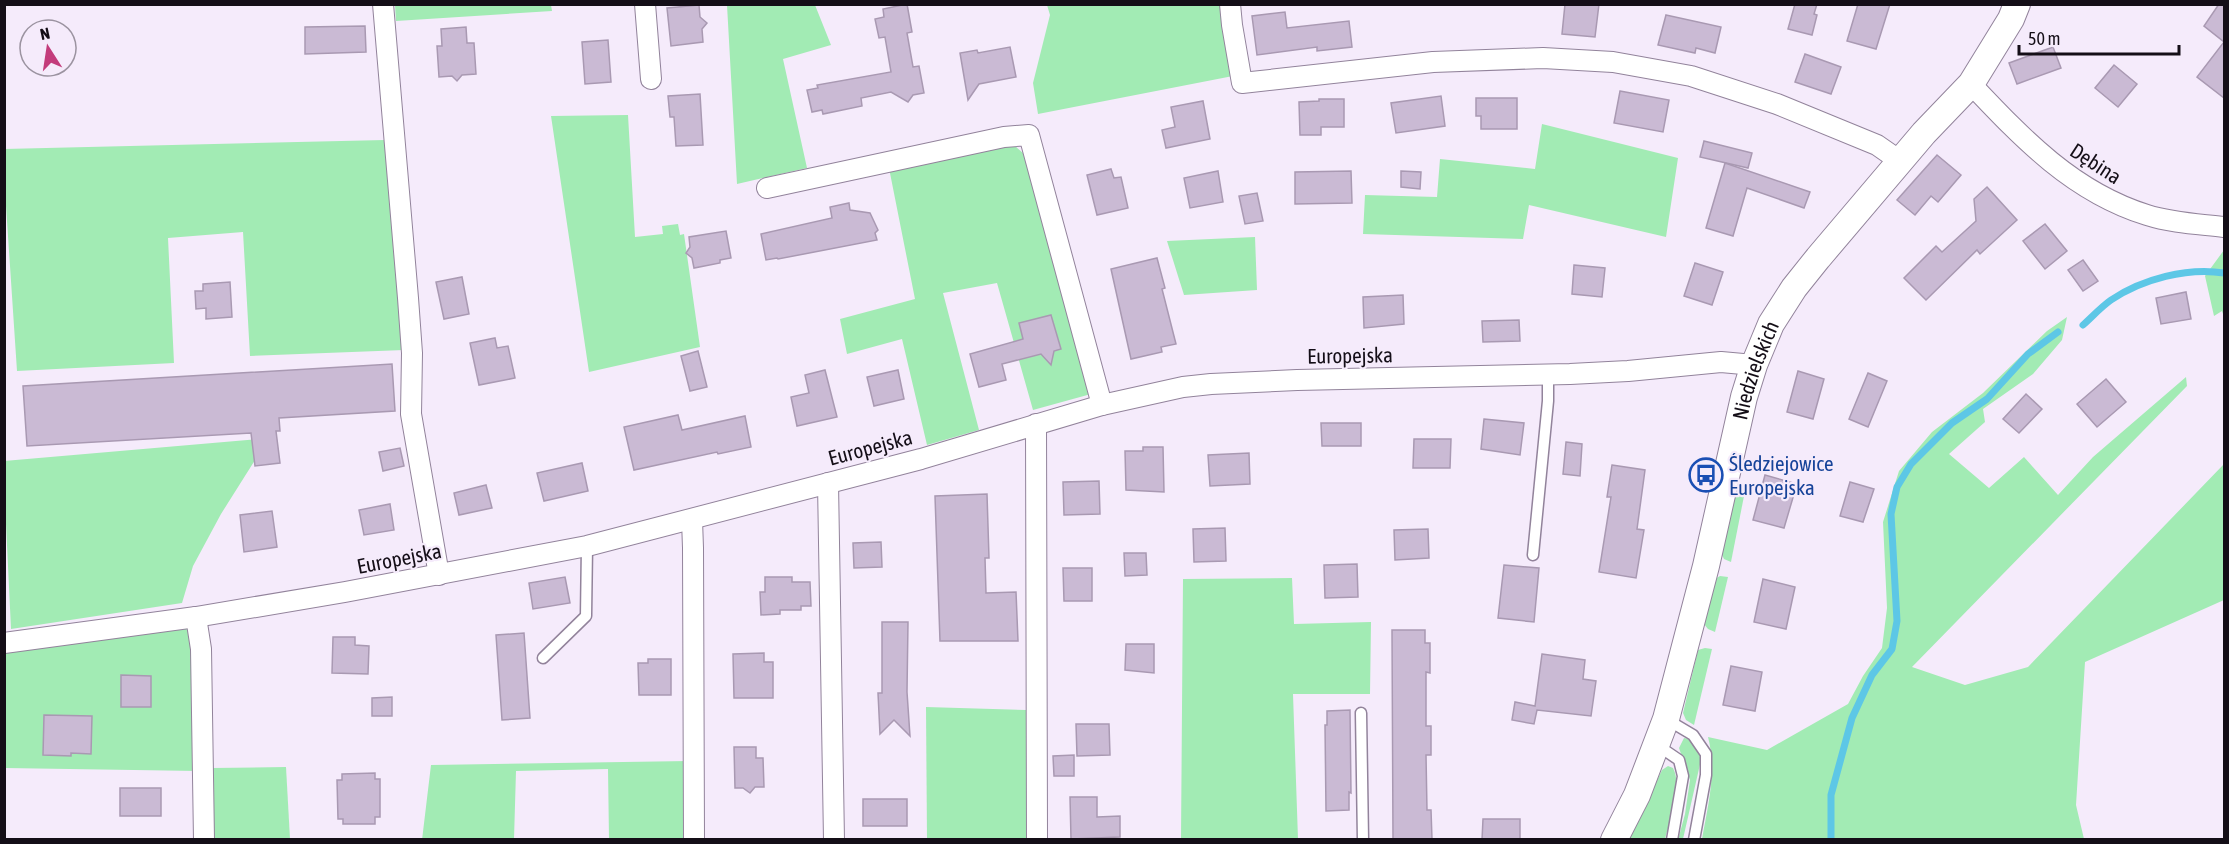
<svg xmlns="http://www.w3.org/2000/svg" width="2229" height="844" font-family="'Asap Condensed',sans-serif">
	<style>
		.green { fill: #a2ebb4 }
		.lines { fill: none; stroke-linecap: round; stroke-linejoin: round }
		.stream { stroke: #5dc7e6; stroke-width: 7 }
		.building { fill: #cabad4; stroke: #a999b2; stroke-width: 1.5 }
		.service-casing { stroke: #92839b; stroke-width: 13 }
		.minor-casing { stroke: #92839b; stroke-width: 22 }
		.tertiary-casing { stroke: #92839b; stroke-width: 28 }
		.service { stroke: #fff; stroke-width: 10 }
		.minor { stroke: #fff; stroke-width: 20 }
		.tertiary { stroke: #fff; stroke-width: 26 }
		.labels { text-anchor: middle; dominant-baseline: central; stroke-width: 4.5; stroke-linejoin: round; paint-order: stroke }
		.street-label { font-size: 21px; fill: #140e17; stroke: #f5ebfb }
		.transit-label { font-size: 21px; fill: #164399; stroke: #f5ebfb; text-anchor: start }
	</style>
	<rect width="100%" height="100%" fill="#f5ebfb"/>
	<g class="green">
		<path d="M551,5L552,11L396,21L395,5Z"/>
		<path d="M727,5H815L831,45L783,59L807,168L737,184Z"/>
		<path d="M1047,5H1222L1233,76L1038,114L1033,83L1050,15Z"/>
		<path d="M628,115L635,237L663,234L662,226L678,224L680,235L684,234L700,347L589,372L551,116Z"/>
		<path d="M1542,124L1678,158L1666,237L1529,205L1523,239L1363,234L1365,195L1437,197L1440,159L1535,169Z"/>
		<path d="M385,140L404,350L250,356L243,232L168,238L174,363L17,371L5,191L4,149Z"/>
		<path d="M1004,145L1015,146L1023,153L1091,394L1033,410L997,283L943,293L979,430L927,445L902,339L847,354L840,319L915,299L889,168Z"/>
		<path d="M1255,237L1257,290L1184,295L1167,241Z"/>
		<path d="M2224,250V317L2222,311L2214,316L2205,276Z"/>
		<path d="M2067,317L2062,340L2033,374L1983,409L1985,422L1949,454L1989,488L2024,457L2058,495L2093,457L2186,377L2187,386L1912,667L1965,685L2028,667L2224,464V600L2085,662L2076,805L2084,839H1702C1708,805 1717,772 1708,737L1767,750L1848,704L1863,676L1882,648L1887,608L1883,522L1899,471L1932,432L1983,393L2047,331Z"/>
		<path d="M269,438L221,514L193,566L182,603L11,629L5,503L4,461Z"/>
		<path d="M1736,489L1745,491L1731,562L1724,559L1721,553Z"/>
		<path d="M1720,576L1728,577L1715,632L1708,629L1704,624L1715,579Z"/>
		<path d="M1292,578L1294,624L1371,622L1370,694H1293L1298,839H1181L1183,579Z"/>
		<path d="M186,629L191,633L198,771L5,768L4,652Z"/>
		<path d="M1705,648L1712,649L1694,725L1686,720L1683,713L1698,650Z"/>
		<path d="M926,707L1026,710L1032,839H927Z"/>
		<path d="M1684,738L1690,739L1697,747L1701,760L1683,839L1678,840L1685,814L1690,780L1679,748Z"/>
		<path d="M689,761L687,839H609L608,769L516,771L514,839L422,840L431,765Z"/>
		<path d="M1668,766L1673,768C1683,788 1670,819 1665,839L1628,840L1662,770Z"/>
		<path d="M286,767L290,839H214L212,768Z"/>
	</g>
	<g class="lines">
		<g class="stream">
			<path d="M2083,325C2092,317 2101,307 2111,300C2142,279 2188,267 2224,273"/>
			<path d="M1831,840V795L1852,718L1872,675L1892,649L1897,621L1891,514L1897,487L1911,464L1952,423L1987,399L2028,354L2058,332"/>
		</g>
	</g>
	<g class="building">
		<path d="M907,4L912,32L907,33L913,67L919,66L924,93L913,95L908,102L891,92L861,98L862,106L823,114L822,110L812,112L807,90L818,88L817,85L891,72L885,37L879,38L875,19L884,17L883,9Z"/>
		<path d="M1565,4H1599L1595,37L1562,34Z"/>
		<path d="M1795,4H1817L1814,14L1817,15L1812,35L1788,29Z"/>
		<path d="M1858,4H1890L1876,49L1847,41Z"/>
		<path d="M2219,4H2224V98L2197,77L2224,42L2204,26Z"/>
		<path d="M699,5L700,17L707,23L702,29L703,42L671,46L667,8Z"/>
		<path d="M1285,12L1287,28L1349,21L1352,47L1317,51V47L1257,55L1252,16Z"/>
		<path d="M1666,15L1721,27L1715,53L1696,48L1695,53L1658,45Z"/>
		<path d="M365,26L366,52L305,54V27Z"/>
		<path d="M466,27L467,43H474L476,74L462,75L457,81L452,76L439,77L437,46H442L441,29Z"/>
		<path d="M608,40L611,82L585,84L582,42Z"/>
		<path d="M1010,47L1016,77L979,84L968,100L960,53L977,50L978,53Z"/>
		<path d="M2053,47L2061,68L2017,84L2009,63Z"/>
		<path d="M1805,54L1841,67L1831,94L1795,82Z"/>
		<path d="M2114,65L2137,84L2118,107L2095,88Z"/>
		<path d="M1620,91L1669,100L1663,132L1614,123Z"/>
		<path d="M700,94L703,145L676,146L674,117H670L668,96Z"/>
		<path d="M1441,96L1445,126L1396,133L1391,103Z"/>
		<path d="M1476,98H1517V129H1481V116H1476Z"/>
		<path d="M1319,99H1344V127H1321V135H1300L1299,102L1319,101Z"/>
		<path d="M1203,101L1210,139L1166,148L1162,130L1175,127L1171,107Z"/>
		<path d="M1704,141L1752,153L1748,168L1700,157Z"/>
		<path d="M1937,155L1961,175L1938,202L1931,196L1915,215L1897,200Z"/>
		<path d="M1725,163L1810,192L1804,208L1747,188L1733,236L1706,228Z"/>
		<path d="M1111,169L1114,178L1121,177L1128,208L1097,215L1087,175Z"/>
		<path d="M1218,171L1223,202L1190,208L1184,178Z"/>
		<path d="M1351,171L1352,203L1295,204V172Z"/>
		<path d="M1401,171L1421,172L1420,189L1401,187Z"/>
		<path d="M1987,187L2017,220L1980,254L1977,250L1926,300L1904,278L1936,246L1942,252L1976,221L1974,199Z"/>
		<path d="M1257,193L1263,221L1245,224L1239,196Z"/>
		<path d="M849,203L850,210L870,213L878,230L875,233L877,240L778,259L777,258L766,260L761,234L832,218L830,207Z"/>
		<path d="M2045,224L2067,251L2045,269L2023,241Z"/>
		<path d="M726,231L731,258L720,260V263L694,268L692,258L686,253L690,247L689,237Z"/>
		<path d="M1157,258L1165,288L1162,289L1176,344L1161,347L1162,352L1131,359L1111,269Z"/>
		<path d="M2083,260L2098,281L2083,291L2068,270Z"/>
		<path d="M1695,263L1723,272L1712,305L1684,296Z"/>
		<path d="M1574,265L1605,268L1602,297L1572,294Z"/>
		<path d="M462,277L469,314L444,319L436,282Z"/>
		<path d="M230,282L232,317L206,319V308L196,309L195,291H203V284Z"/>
		<path d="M2186,292L2191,319L2161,324L2156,298Z"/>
		<path d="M1403,295L1404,324L1364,328L1363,297Z"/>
		<path d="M1051,315L1061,349L1054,351L1051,365L1041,354L1002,364L1006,380L979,387L970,354L1023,339L1019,323Z"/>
		<path d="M1519,320L1520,341L1483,342L1482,321Z"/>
		<path d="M495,338L497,348L508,346L515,378L479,385L470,343Z"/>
		<path d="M698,351L707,387L690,391L681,356Z"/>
		<path d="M392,364L395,411L279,418L280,431H276L280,463L255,466L251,433L27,446L23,386Z"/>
		<path d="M825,370L837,417L797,426L791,397L809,393L805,375Z"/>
		<path d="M898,370L904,399L874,406L867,377Z"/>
		<path d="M1798,371L1824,379L1813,419L1787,412Z"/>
		<path d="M1868,373L1887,381L1868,427L1849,419Z"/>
		<path d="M2106,379L2126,402L2097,427L2077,404Z"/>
		<path d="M2026,394L2042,409L2019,433L2003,419Z"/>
		<path d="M678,415L682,430L745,416L751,447L718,454L717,452L634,470L624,427Z"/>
		<path d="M1484,419L1524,423L1520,455L1481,449Z"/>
		<path d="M1321,423H1361V446H1322Z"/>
		<path d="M1414,439H1451L1450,468H1413Z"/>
		<path d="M1566,442L1582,444L1580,476L1563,474Z"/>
		<path d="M1143,447H1163L1164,492L1126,490L1125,451H1143Z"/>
		<path d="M400,448L404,466L383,471L379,452Z"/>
		<path d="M1249,453L1250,484L1210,486L1208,455Z"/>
		<path d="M582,463L588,491L544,501L537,473Z"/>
		<path d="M1612,465L1645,470L1637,529L1644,530L1636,578L1599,572L1611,497H1607Z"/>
		<path d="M1765,475L1797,484L1784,528L1753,520Z"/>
		<path d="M1099,481L1100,514L1064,515L1063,482Z"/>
		<path d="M1850,482L1874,489L1863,522L1840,516Z"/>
		<path d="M486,485L492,508L459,515L454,493Z"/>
		<path d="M987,494L989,558H985L986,593L1016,592L1018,641H940L935,496Z"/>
		<path d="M390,504L394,530L364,535L359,510Z"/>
		<path d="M272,511L277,547L244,552L240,515Z"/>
		<path d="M1225,528L1226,561L1194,562L1193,529Z"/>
		<path d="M1428,529L1429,558L1395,560L1394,530Z"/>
		<path d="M881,542L882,567L854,568L853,543Z"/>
		<path d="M1124,553H1146L1147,575L1125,576Z"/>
		<path d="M1357,564L1358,597L1325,598L1324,565Z"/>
		<path d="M1504,565L1539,568L1534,622L1498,618Z"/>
		<path d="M1063,568H1092V601H1064Z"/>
		<path d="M565,577L570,603L533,609L529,583Z"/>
		<path d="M765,577H792V582H810L811,606H801V610H780V614L761,615L760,592H765Z"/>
		<path d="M1763,579L1795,587L1786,629L1754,622Z"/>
		<path d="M882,622H908L907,692L910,736L894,720L880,734L878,693H882Z"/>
		<path d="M1392,630H1425V643H1430V673L1426,672V726H1431V755H1426L1427,810H1431L1432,839L1393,840Z"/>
		<path d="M524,633L530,718L502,720L496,635Z"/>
		<path d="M333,637H355V645L369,646L368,674L332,673Z"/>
		<path d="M1126,644H1154V673L1125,670Z"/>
		<path d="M764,653V662H773V698H734L733,654Z"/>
		<path d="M1542,654L1585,660L1583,679L1596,681L1591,716L1537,710L1534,724L1512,720L1515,702L1535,706Z"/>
		<path d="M648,659H671V695H639L638,663H648Z"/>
		<path d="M1731,666L1762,672L1755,711L1723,705Z"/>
		<path d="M121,675L151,676V707H121Z"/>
		<path d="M392,697V716H372V698Z"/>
		<path d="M1350,710L1351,793L1349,792V810L1326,811L1325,725H1327V711Z"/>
		<path d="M44,715L92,716L91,754L71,753V756L43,755Z"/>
		<path d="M1076,724H1109L1110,755L1077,756Z"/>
		<path d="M734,747H756V758H763L764,787H755L750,793L743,788H735Z"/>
		<path d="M1074,755V776H1054L1053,756Z"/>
		<path d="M375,773V779H380V817H375V824H343V819H338L337,780H342V774Z"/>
		<rect x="120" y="788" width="41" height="28"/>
		<path d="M1070,797H1097V817L1120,816V837L1071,839Z"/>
		<rect x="863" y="799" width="44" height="27"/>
		<path d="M1483,819H1520V840H1482Z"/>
	</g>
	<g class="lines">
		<defs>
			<g id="service">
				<path d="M1533,555L1548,401V375"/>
				<path d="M543,658L586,616L587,546"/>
				<path d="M1361,713L1363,840"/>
				<path d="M1666,719L1693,735L1706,754V775L1694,840"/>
				<path d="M1657,745L1679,760L1683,776L1672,840"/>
			</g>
			<g id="minor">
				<path d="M383,4L408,298L412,353L411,414L439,575"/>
				<path d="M645,4L651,79"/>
				<path d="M1230,4L1232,25L1242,83L1433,62L1543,58L1613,62L1691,76L1777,104L1877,145L1900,161"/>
				<path d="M1971,84C2023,139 2073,192 2147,215C2172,223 2199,224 2224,227"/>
				<path d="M767,188L1004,137L1029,135L1102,405"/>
				<path d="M1036,424L1037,840"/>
				<path d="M828,483L834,840"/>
				<path d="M692,520L693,548L694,840"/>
				<path d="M196,617L201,649L204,840"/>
				<path d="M4,643L196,617L345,592L587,546L921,459L1102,405L1183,387L1211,384L1297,380L1570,374L1628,371L1721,362L1754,365"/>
			</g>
			<g id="tertiary">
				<path id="s1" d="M1614,840L1637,795L1666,719L1706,566L1744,397L1754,365L1771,324L1794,288L1818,258L1924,133L1971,84L2011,19L2017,4"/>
			</g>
		</defs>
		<use href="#service" class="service-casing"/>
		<use href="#minor" class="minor-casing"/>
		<use href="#tertiary" class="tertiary-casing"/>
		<use href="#service" class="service"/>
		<use href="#minor" class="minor"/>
		<use href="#tertiary" class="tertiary"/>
	</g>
	<defs>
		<symbol id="bus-ring" viewBox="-11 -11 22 22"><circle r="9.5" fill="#f5ebfb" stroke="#1a4fb4" stroke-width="1.5"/><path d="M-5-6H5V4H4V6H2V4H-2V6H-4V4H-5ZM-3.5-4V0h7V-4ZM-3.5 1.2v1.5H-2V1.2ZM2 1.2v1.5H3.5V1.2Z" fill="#1a4fb4"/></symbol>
	</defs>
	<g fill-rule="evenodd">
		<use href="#bus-ring" x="1687" y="456" width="38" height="38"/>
	</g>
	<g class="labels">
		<g class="street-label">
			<text transform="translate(2096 163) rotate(33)">Dębina</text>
			<text transform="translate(1350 355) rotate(-1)">Europejska</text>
			<text stroke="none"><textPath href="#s1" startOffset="492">Niedzielskich</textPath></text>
			<text transform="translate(870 447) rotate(-15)">Europejska</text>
			<text transform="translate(399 558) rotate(-11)">Europejska</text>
		</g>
		<g class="transit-label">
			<text x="1729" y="463">Śledziejowice<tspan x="1729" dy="24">Europejska</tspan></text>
		</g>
	</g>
	<rect width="2229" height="844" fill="none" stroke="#140e17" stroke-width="12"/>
	<g transform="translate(48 48) rotate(348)"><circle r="28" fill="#f5ebfb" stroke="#9b93a0" stroke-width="1.5"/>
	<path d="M0-4.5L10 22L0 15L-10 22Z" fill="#c33c7b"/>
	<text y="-9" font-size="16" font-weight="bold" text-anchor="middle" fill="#140e17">N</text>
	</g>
	<path d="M2019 45v9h160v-9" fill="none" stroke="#140e17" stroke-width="3"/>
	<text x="2028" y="45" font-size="18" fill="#140e17" stroke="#f5ebfb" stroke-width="4.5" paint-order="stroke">50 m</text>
</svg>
